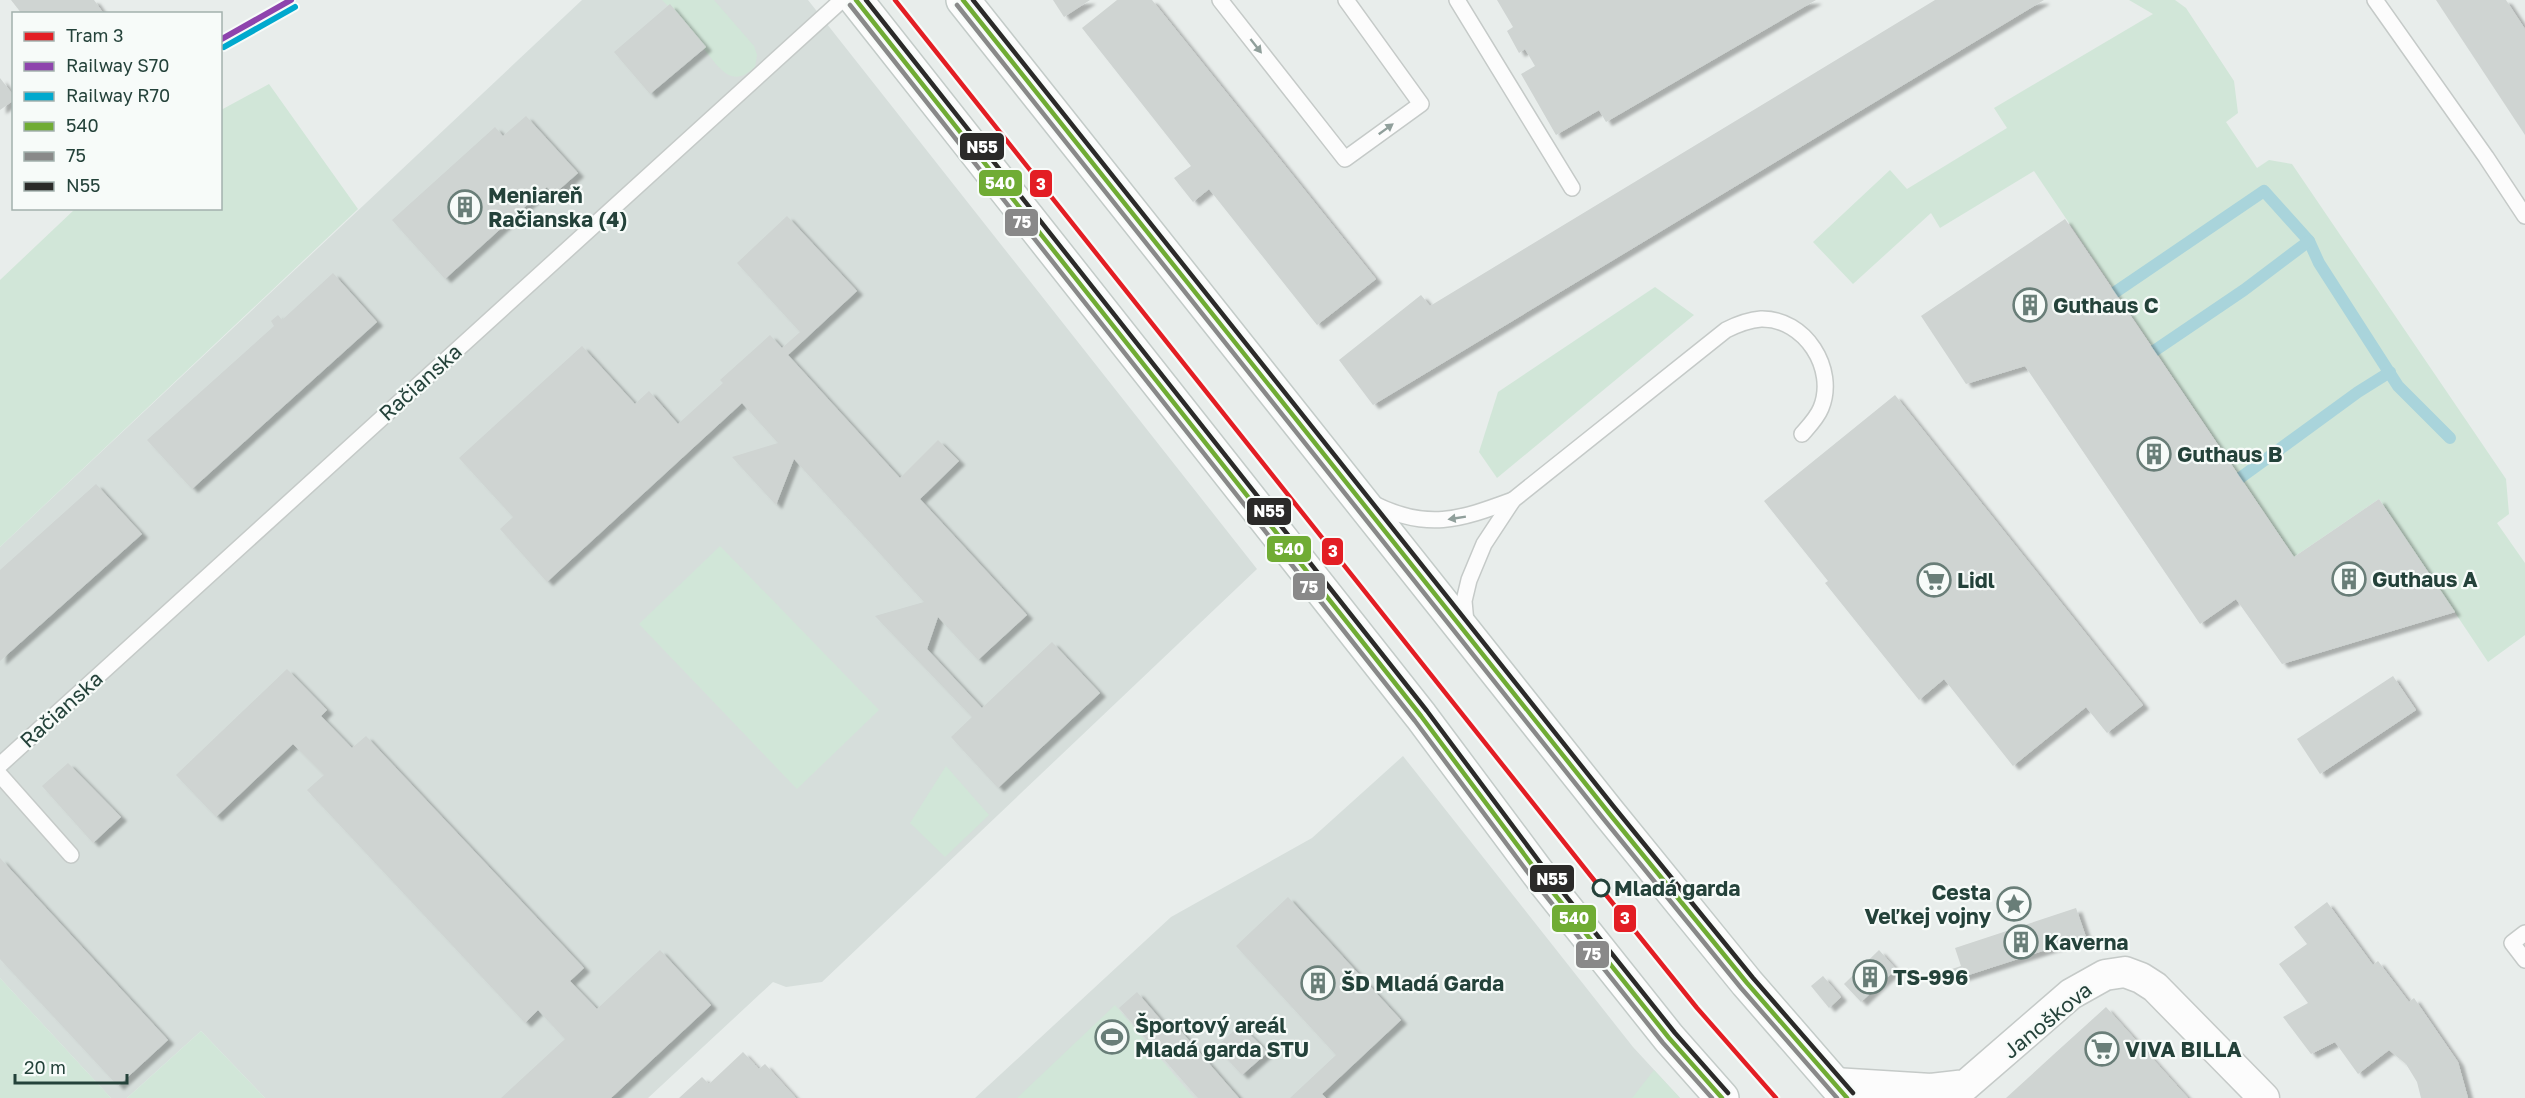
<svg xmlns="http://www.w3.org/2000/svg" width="2525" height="1098" font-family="'Golos Text',sans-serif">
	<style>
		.built { fill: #d6dedb }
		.green { fill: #d1e6d8 }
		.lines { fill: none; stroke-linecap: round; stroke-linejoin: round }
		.stream { stroke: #a9d4db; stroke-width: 12 }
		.building { fill: #cfd4d2; filter: url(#shadow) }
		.lane-casing { stroke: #c5cac8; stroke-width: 18 }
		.street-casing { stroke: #c5cac8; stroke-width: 33 }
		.secondary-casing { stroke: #c3cbc8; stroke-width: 36 }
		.lane { stroke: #fcfcfc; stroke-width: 15 }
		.street { stroke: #fcfcfc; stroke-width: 30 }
		.secondary { stroke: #fcfcfc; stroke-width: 33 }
		.bus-1-casing { stroke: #f7fbf9; stroke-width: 9 }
		.bus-2-casing { stroke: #f7fbf9; stroke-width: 9 }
		.bus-3-casing { stroke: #f7fbf9; stroke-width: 9 }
		.bus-1 { stroke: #70ac34; stroke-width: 4.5 }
		.bus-2 { stroke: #898989; stroke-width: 4.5 }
		.bus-3 { stroke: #2b2a29; stroke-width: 4.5 }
		.rail-1-casing { stroke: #f7fbf9; stroke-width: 10 }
		.rail-2-casing { stroke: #f7fbf9; stroke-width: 10 }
		.rail-1 { stroke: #8e44ad; stroke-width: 6 }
		.rail-2 { stroke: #00a9ce; stroke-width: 6 }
		.tram-1-casing { stroke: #f7fbf9; stroke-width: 9 }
		.tram-1 { stroke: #e31e24; stroke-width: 4.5 }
		.oneway { fill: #909f9b }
		.stop-dot { fill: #f7fbf9; stroke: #24423a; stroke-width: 3 }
		.labels { text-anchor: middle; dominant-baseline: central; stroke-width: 4.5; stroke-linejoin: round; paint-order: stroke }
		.poi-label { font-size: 21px; font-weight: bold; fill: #24423a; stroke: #f7fbf9; text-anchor: start }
		.street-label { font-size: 21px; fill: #24423a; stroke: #f7fbf9 }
		.stop-label { font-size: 21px; font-weight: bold; fill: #24423a; stroke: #f7fbf9; text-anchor: start }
		.line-badge { stroke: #f7fbf9; stroke-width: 2 }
		.badge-label { font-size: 16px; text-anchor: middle; font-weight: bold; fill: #fff }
	</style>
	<defs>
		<filter id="shadow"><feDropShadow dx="6" dy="4" stdDeviation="1.5" flood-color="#0004"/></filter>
	</defs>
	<rect width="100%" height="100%" fill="#e8edeb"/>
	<g class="built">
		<path d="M582,0H808L1257,569L822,982L786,987L773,982L648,1098H265L201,1031L127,1098H111L0,978V547Z"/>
		<path d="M1403,756L1633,1047L1680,1098H975L1171,917L1312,838Z"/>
	</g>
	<g class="green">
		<path d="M662,0H714L754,46L757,55L755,67C731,90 719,67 703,48L705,46L670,5L668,6Z"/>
		<path d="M2129,0H2175L2186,8L2234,81L2238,113L2226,122L2257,168L2269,160L2292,164L2506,479L2509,514L2497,523L2525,563V635L2488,662L2379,499L2294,557L2034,171L1940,228L1931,213L1853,284L1813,242L1890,170L1907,189L2007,128L1994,108L2153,14Z"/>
		<path d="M269,84L358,209L0,547V280L75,209L220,208L221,110Z"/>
		<path d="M1655,287L1694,315L1497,478L1479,452L1498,392Z"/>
		<path d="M720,546L879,710L797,789L639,624Z"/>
		<path d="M946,766L989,815L945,857L910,823Z"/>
		<path d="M0,978L111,1098H0Z"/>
		<path d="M1115,1005L1194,1098H1017Z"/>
		<path d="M201,1031L265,1098H127Z"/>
		<path d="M1654,1070L1680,1098H1632Z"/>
	</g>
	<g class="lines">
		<g class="stream">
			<path d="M2114,293L2264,191L2309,241L2319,263L2398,386L2450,438"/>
			<path d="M2154,351L2244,290L2309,241"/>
			<path d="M2240,478L2358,392L2390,372"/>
		</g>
	</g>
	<g class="building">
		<path d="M11,0H94L104,14H22Z"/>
		<path d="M1053,0H1090L1064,17Z"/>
		<path d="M1117,0H1152L1376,279L1317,325L1209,189L1193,202L1174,178L1191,166L1082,28Z"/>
		<path d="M1497,0H1816L1606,122L1599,110L1556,135L1521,74L1535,66L1525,49L1519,53L1507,31L1513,27Z"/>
		<path d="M1935,0H2044L1373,405L1339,360L1421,295L1430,306Z"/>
		<path d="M2436,0H2506L2525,29V135Z"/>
		<path d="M670,4L706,47L650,94L614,52Z"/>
		<path d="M0,78L14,96V100L0,110Z"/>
		<path d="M526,116L578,173L553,195L547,187L445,279L392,220L495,127L503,136Z"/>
		<path d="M787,216L857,291L788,355L900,478L938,440L959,461L920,499L1027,615L978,660L938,617L927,649L982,708L1052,642L1100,693L998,788L951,737L972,717L875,616L924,602L794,459L776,505L732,457L778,443L742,403L547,582L500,529L513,517L459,458L582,346L635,404L649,391L678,424L723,383L720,380L770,335L782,348L800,332L737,263Z"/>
		<path d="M2065,219L2294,557L2379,499L2455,612L2282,664L2236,599L2200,624L2025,366L1966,384L1921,316Z"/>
		<path d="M333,273L377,322L192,489L147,440L274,326L271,321L278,315L282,320Z"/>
		<path d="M1895,395L2143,705L2107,733L2086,707L2013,766L1944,679L1919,700L1825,583L1828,581L1764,501Z"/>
		<path d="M96,484L142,534L0,661V570Z"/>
		<path d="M287,669L327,710L321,716L352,748L366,736L584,968L570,981L597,1009L660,950L711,1005L611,1098H501L565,1039L538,1010L525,1023L307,790L324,775L293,744L216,817L176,775Z"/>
		<path d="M2393,676L2416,710L2320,774L2297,739Z"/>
		<path d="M68,763L121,817L93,843L42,786Z"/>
		<path d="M0,858L168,1040L118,1086L0,959Z"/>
		<path d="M1288,897L1401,1020L1322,1094L1326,1098H1290L1336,1055L1236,946Z"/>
		<path d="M2327,902L2373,965L2378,961L2409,1002L2414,998L2458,1062L2468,1098H2421L2417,1082L2406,1064L2389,1050L2358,1074L2335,1042L2311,1054L2283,1017L2308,1003L2279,964L2307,944L2294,927Z"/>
		<path d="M2076,908L2086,937L1953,980L1949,970L1961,966L1955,948Z"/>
		<path d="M1879,950L1896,969L1861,1002L1844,984Z"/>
		<path d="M1823,976L1841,997L1829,1008L1811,986Z"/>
		<path d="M1137,992L1167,1027L1173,1022L1239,1098H1198L1119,1008Z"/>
		<path d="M2106,1007L2188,1098H2006L2053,1055Z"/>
		<path d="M1240,1025L1268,1052L1242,1075L1216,1047Z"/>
		<path d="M743,1052L759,1069L765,1064L796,1098H679L702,1077L709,1084Z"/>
	</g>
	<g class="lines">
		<defs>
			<g id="lane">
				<path d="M1220,0L1345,159L1421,104L1346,0"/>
				<path d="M1457,0L1572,188"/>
				<path d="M2375,0L2486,157L2525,216"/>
				<path d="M1372,503C1427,531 1459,520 1513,500"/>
				<path d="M1466,623L1464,601L1469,580L1484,544L1513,500L1726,330C1738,324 1748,320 1761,319C1805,318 1837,369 1821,408C1817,418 1809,426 1802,434"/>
				<path d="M0,765L842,0"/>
				<path d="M0,775L71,855"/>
				<path d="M2525,933L2512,943L2525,960"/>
			</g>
			<path id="street" d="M1834,1083L1931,1089L1966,1085L2071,994L2105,975L2125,972L2141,978L2155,987L2264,1098"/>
			<g id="secondary">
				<path d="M856,0L1421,716L1544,881L1669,1038L1722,1098"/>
				<path d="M963,0L1608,812L1747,983L1847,1098"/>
			</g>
		</defs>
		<use href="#lane" class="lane-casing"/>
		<use href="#street" class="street-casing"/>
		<use href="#secondary" class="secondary-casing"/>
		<use href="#lane" class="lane"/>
		<use href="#street" class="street"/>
		<use href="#secondary" class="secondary"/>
		<defs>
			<g id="bus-1">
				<path d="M856,0L1421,716L1544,881L1669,1038L1722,1098"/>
				<path d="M963,0L1608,812L1747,983L1847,1098"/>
			</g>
			<g id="bus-2">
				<path d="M850,5L1415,721L1538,886L1663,1043L1712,1098"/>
				<path d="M957,5L1602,817L1741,988L1837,1098"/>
			</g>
			<g id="bus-3">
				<path d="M866,0L1427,711L1550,876L1675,1033L1728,1093"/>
				<path d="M973,0L1614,807L1753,978L1853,1093"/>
			</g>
		</defs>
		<use href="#bus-1" class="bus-1-casing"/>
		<use href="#bus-2" class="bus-2-casing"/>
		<use href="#bus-3" class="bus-3-casing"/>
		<use href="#bus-1" class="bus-1"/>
		<use href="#bus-2" class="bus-2"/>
		<use href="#bus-3" class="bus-3"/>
		<defs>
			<path id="rail-1" d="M220,40L291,0"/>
			<path id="rail-2" d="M224,47L295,7"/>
		</defs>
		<use href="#rail-1" class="rail-1-casing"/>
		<use href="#rail-2" class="rail-2-casing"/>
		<use href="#rail-1" class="rail-1"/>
		<use href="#rail-2" class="rail-2"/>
		<defs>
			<path id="tram-1" d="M895,0L1590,875L1697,1008L1776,1098"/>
		</defs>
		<use href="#tram-1" class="tram-1-casing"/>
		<use href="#tram-1" class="tram-1"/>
	</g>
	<defs><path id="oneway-solid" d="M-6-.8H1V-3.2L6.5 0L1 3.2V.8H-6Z" transform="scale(1.5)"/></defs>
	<g class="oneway">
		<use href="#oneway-solid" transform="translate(1256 46) rotate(52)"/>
		<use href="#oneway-solid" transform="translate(1386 129) rotate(-36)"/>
		<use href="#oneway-solid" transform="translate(1457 518) rotate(171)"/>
	</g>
	<defs>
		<symbol id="building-ring" viewBox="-11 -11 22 22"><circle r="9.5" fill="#f7fbf9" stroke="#697e78" stroke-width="1.5"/><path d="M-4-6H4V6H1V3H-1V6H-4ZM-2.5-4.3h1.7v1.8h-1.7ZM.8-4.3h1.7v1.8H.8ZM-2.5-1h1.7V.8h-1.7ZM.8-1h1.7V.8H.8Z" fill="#697e78"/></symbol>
		<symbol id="supermarket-ring" viewBox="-11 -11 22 22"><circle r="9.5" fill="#f7fbf9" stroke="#697e78" stroke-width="1.5"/><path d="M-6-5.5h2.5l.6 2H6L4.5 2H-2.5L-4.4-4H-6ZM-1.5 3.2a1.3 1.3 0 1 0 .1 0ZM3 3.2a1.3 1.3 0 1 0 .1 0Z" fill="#697e78"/></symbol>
		<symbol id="sight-ring" viewBox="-11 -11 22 22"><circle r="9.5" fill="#f7fbf9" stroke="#697e78" stroke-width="1.5"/><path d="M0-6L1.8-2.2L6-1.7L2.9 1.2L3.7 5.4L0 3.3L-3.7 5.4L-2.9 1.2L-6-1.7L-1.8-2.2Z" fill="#697e78"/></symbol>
		<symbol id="stadium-ring" viewBox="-11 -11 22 22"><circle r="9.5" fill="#f7fbf9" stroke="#697e78" stroke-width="1.5"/><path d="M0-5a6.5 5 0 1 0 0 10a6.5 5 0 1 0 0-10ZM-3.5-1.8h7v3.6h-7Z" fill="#697e78"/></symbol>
	</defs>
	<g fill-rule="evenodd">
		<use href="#building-ring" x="446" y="188" width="38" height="38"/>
		<use href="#building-ring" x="2011" y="286" width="38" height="38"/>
		<use href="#building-ring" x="2135" y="435" width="38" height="38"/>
		<use href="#building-ring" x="2330" y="560" width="38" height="38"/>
		<use href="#supermarket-ring" x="1915" y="561" width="38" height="38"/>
		<use href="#sight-ring" x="1995" y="885" width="38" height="38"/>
		<use href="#building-ring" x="2002" y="923" width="38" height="38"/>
		<use href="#building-ring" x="1851" y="958" width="38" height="38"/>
		<use href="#building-ring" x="1299" y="964" width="38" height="38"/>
		<use href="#stadium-ring" x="1093" y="1018" width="38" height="38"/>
		<use href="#supermarket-ring" x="2083" y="1030" width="38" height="38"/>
	</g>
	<circle class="stop-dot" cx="1601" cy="888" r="8"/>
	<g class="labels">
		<g class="poi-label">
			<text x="488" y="195">Meniareň<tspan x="488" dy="24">Račianska (4)</tspan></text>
			<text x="2053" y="305">Guthaus C</text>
			<text x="2177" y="454">Guthaus B</text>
			<text x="2372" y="579">Guthaus A</text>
			<text x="1957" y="580">Lidl</text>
			<text x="1991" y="892" text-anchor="end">Cesta<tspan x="1991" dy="24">Veľkej vojny</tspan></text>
			<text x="2044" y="942">Kaverna</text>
			<text x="1893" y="977">TS-996</text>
			<text x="1341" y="983">ŠD Mladá Garda</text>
			<text x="1135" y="1025">Športový areál<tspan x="1135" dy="24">Mladá garda STU</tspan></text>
			<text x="2125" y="1049">VIVA BILLA</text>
		</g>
		<g class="street-label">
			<text transform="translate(420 382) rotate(-42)">Račianska</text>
			<text transform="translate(61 709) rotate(-42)">Račianska</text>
			<text transform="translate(2047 1020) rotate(-39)">Janoškova</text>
		</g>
		<g class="stop-label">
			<text x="1614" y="888">Mladá garda</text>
		</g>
	</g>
	<g class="line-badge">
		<rect x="959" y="132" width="46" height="29" rx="6" fill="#2b2a29"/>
		<rect x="978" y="169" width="45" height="28" rx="6" fill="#70ac34"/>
		<rect x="1029" y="169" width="24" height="29" rx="6" fill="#e31e24"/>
		<rect x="1004" y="208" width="35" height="29" rx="6" fill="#898989"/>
		<rect x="1246" y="497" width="46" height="29" rx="6" fill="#2b2a29"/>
		<rect x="1266" y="535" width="46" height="28" rx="6" fill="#70ac34"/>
		<rect x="1321" y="537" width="23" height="29" rx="6" fill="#e31e24"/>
		<rect x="1292" y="572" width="34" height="29" rx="6" fill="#898989"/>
		<rect x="1529" y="864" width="46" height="29" rx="6" fill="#2b2a29"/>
		<rect x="1551" y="904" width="46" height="29" rx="6" fill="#70ac34"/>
		<rect x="1613" y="904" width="24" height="29" rx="6" fill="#e31e24"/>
		<rect x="1575" y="940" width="35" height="29" rx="6" fill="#898989"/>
	</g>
	<g class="badge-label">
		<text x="982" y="153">N55</text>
		<text x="1000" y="189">540</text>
		<text x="1041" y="190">3</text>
		<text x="1022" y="228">75</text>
		<text x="1269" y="517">N55</text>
		<text x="1289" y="555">540</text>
		<text x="1333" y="557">3</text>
		<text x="1309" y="593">75</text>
		<text x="1552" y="885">N55</text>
		<text x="1574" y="924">540</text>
		<text x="1625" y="924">3</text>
		<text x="1592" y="960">75</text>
	</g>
	<rect x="12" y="12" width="210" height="198" fill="#f7fbf9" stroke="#a3b1ad" stroke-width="1.5"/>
	<rect x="24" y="32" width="30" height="9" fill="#e31e24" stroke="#a3b1ad" stroke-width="1.5"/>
	<text x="66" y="42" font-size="18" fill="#24423a">Tram 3</text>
	<rect x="24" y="62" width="30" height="9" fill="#8e44ad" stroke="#a3b1ad" stroke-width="1.5"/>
	<text x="66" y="72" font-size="18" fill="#24423a">Railway S70</text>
	<rect x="24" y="92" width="30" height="9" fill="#00a9ce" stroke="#a3b1ad" stroke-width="1.5"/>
	<text x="66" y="102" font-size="18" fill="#24423a">Railway R70</text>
	<rect x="24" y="122" width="30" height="9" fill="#70ac34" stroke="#a3b1ad" stroke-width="1.5"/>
	<text x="66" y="132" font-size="18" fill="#24423a">540</text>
	<rect x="24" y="152" width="30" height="9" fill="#898989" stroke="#a3b1ad" stroke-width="1.5"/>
	<text x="66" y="162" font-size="18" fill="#24423a">75</text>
	<rect x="24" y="182" width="30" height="9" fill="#2b2a29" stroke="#a3b1ad" stroke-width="1.5"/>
	<text x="66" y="192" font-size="18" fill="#24423a">N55</text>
	<path d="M15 1074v9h112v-9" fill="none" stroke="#24423a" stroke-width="3"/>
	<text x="24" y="1074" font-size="18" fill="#24423a" stroke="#f7fbf9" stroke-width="4.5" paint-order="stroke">20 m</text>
</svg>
